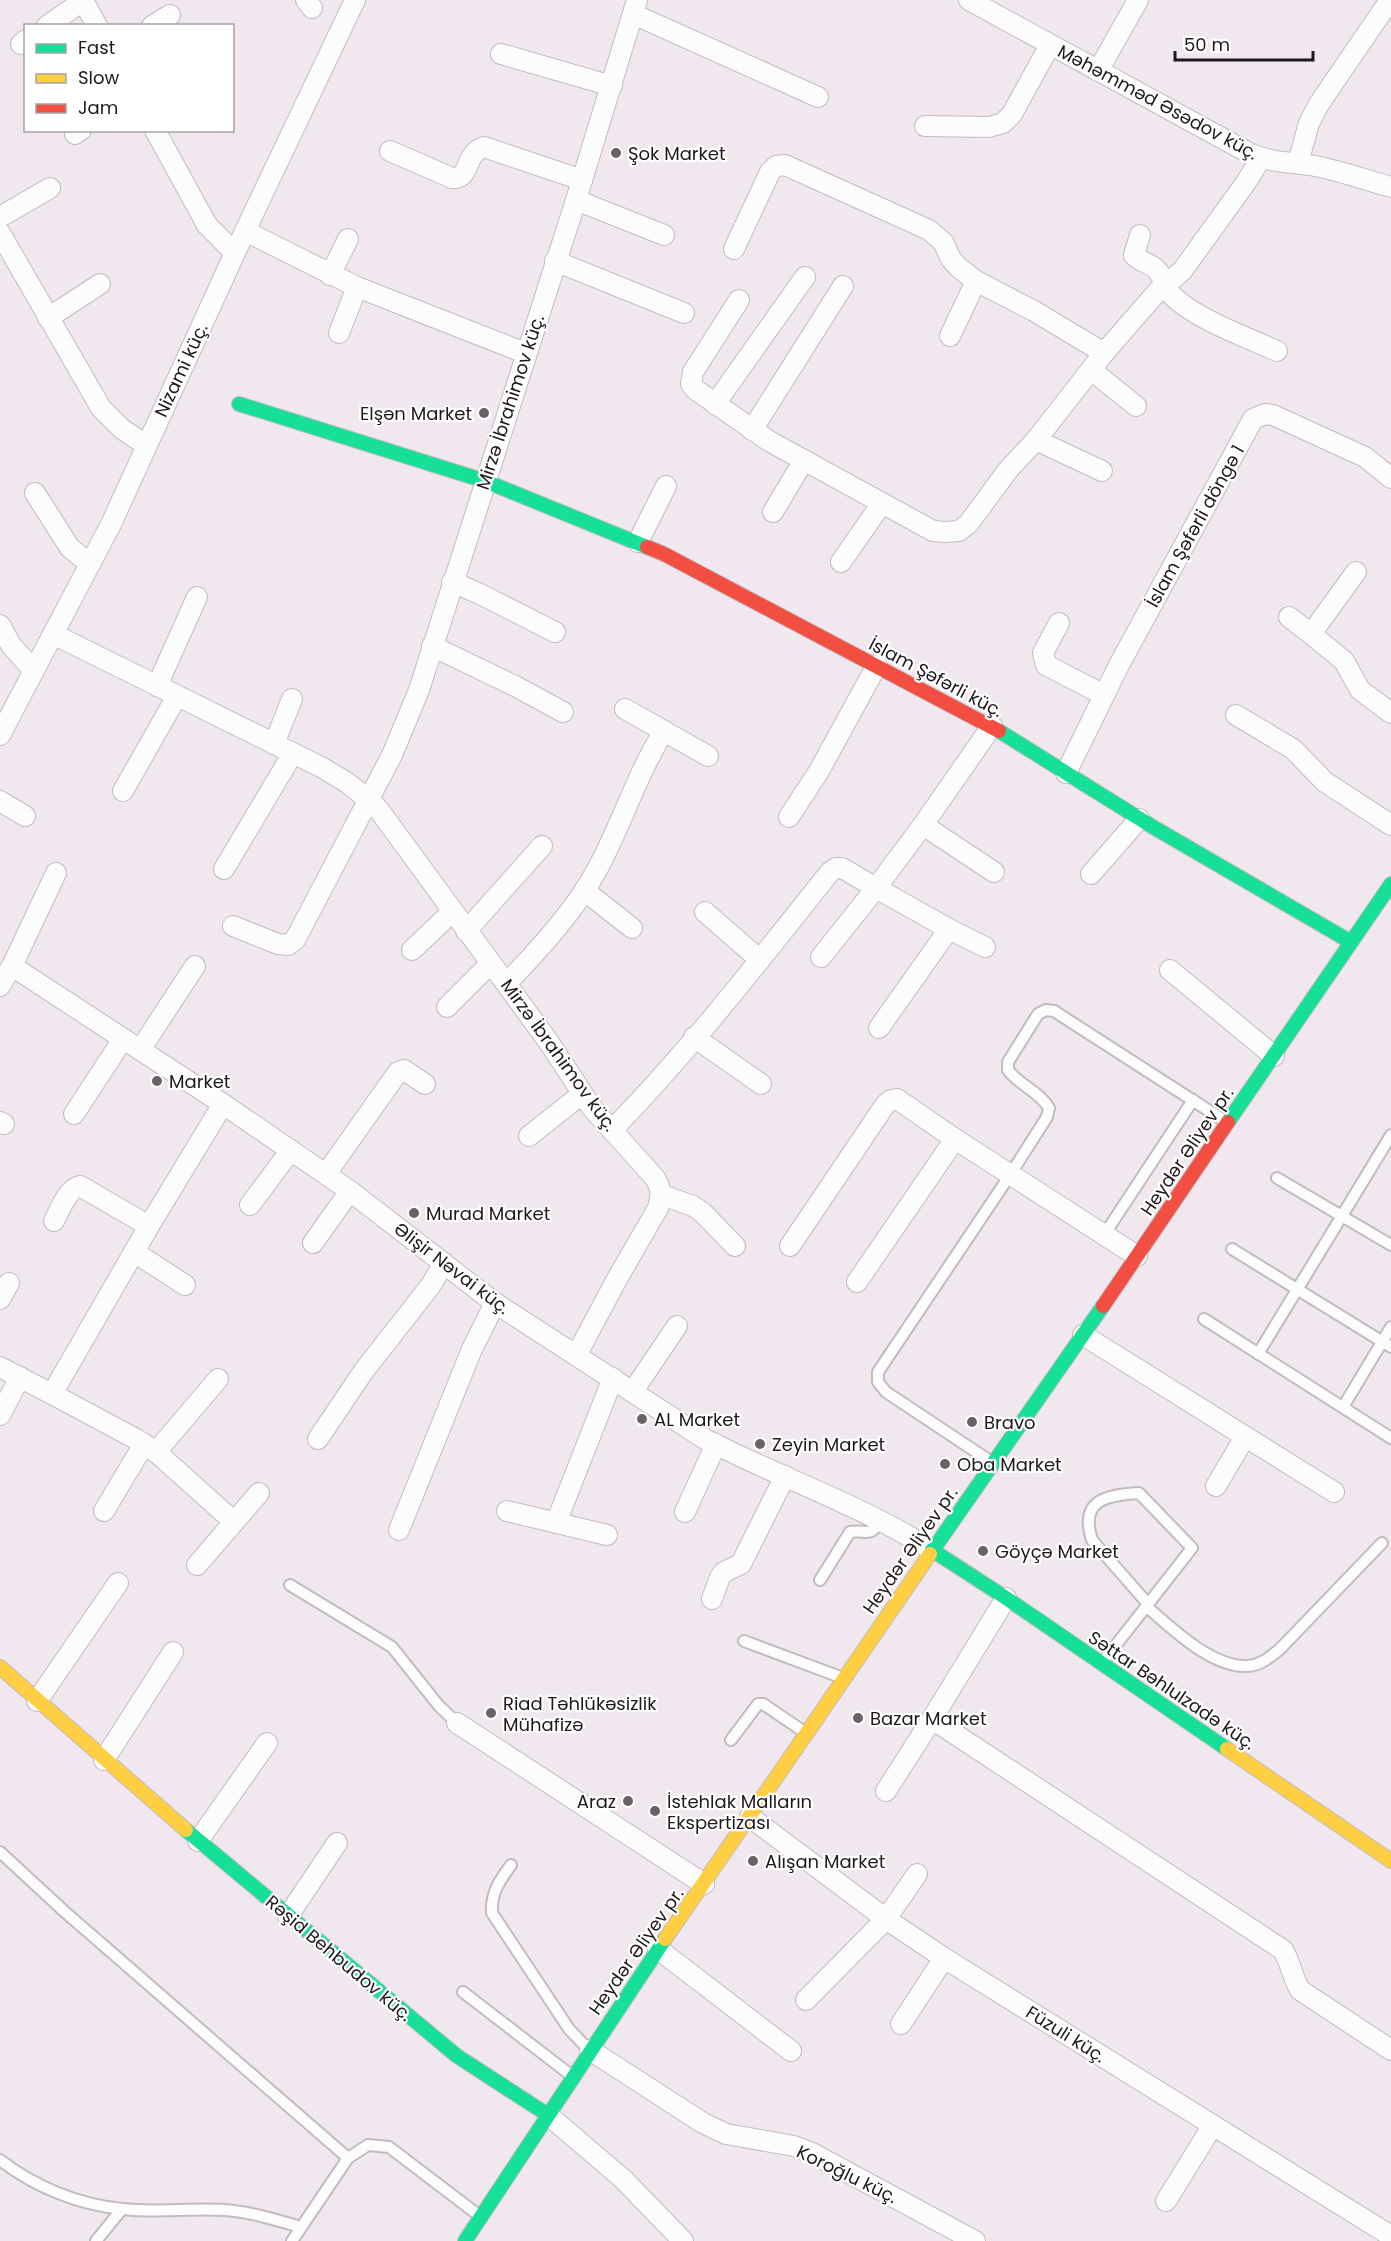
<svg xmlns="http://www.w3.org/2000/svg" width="1391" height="2241" font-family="Poppins,sans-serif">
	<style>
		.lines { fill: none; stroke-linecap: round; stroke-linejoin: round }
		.lane-casing { stroke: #c2bbc0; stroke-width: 14 }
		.street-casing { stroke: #c2bbc0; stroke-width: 22 }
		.fast-casing { stroke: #c2bbc0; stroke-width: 16 }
		.slow-casing { stroke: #c2bbc0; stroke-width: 16 }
		.jam-casing { stroke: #c2bbc0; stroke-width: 16 }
		.lane { stroke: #fdfcfc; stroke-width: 10 }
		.street { stroke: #fdfcfc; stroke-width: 20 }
		.fast { stroke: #16e098; stroke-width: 14 }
		.slow { stroke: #ffcf43; stroke-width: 14 }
		.jam { stroke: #f24e42; stroke-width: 14 }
		.poi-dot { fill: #686166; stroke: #fff; stroke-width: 2 }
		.labels { text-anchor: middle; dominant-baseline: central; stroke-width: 4.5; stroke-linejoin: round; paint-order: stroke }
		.street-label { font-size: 18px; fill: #1e181c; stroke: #fff }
		.poi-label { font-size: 18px; fill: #1e181c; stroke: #fff; text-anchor: start }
	</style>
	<rect width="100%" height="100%" fill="#f0e8ee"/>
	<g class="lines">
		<defs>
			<g id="lane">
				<path d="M1277,1178L1391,1245"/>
				<path d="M1104,1235L1193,1100"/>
				<path d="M1232,1249L1391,1347"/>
				<path d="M1204,1319L1391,1438"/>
				<path d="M1258,1354L1391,1135"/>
				<path d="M1343,1407L1391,1327"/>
				<path d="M993,1463L886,1392L878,1382V1372L1010,1175L1047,1117L1049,1108C1040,1092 1019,1085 1008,1070V1062L1038,1014L1046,1010L1054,1011L1228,1123"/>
				<path d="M820,1580L850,1532C868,1529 869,1539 881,1520"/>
				<path d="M290,1585L392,1647L439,1706L457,1723"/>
				<path d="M1146,1606C1171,1628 1212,1668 1248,1666C1261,1665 1270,1657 1280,1649L1382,1543"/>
				<path d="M744,1641L843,1678"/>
				<path d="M1101,1664L1192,1548L1139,1493C1106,1495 1079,1500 1092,1540L1148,1604"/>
				<path d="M731,1740L758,1704H763L806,1733"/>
				<path d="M0,1852L65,1912L348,2158"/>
				<path d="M511,1865C499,1881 491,1893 492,1913L569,2029L589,2050"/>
				<path d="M463,1992L572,2076"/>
				<path d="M0,2160C35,2187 79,2205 123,2209C156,2213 191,2208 225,2210C251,2212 276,2220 301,2227"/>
				<path d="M96,2241L122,2209"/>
				<path d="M292,2241L348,2158L368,2145L389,2147L481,2217"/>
			</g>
			<g id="street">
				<path d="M83,0L97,26"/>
				<path d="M306,0L312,8"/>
				<path d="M969,0L1251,154C1272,163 1293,162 1315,166C1341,171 1366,180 1391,187"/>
				<path d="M633,14L818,97"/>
				<path d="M47,26L84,0"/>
				<path d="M152,26L170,15"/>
				<path d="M21,44L26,40"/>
				<path d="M501,54L612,86"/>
				<path d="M1098,71L1138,0"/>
				<path d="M925,126L989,127L1003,123L1012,114L1050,45"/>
				<path d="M155,130L207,225L235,253"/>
				<path d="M75,134L81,130"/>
				<path d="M390,151L452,178C471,180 464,153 484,147L582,180"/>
				<path d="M1298,163L1309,123L1319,104L1390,0"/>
				<path d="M576,200L664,235"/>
				<path d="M0,217L50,188"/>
				<path d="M245,231L357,287L525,353"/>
				<path d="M0,233L101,408L122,429L146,445"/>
				<path d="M1140,235L1134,255C1140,262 1150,263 1157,270C1163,277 1165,287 1171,294C1191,317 1248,338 1277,351"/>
				<path d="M734,249L770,172L776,166L785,165L929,230L943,242L951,259L958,267L976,281L1034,311L1104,353"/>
				<path d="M555,261L684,313"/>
				<path d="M330,275L348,239"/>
				<path d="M739,300L693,372L691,384L696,390L769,441L933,531L945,532L959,531L969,523L1008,470L1036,440L1104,353L1158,291L1182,271L1247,181L1261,158"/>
				<path d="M48,318L100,284"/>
				<path d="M339,333L357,287"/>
				<path d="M950,336L976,281"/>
				<path d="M1091,370L1136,406"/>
				<path d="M715,404L805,277"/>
				<path d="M752,430L843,286"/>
				<path d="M1036,440L1102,471"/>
				<path d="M35,493L70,548L90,564"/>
				<path d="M773,512L804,460"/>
				<path d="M638,542L666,486"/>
				<path d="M841,562L882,503"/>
				<path d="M1356,572L1311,634L1344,661L1360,690L1391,713"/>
				<path d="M452,582L478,593L555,632"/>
				<path d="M1289,617L1311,634"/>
				<path d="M1059,623L1043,653L1046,665L1104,695"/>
				<path d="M0,625L11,645L34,671"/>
				<path d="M53,634L321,767L346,782L368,799L379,810L548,1041L592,1108L655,1178C662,1189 661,1196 658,1208L617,1279L577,1354"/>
				<path d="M432,646L517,687L563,712"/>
				<path d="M157,686L197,597"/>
				<path d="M625,709L708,756"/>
				<path d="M1236,715L1293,749L1325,782L1391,825"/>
				<path d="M0,735L111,524L245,231L355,0"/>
				<path d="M274,744L292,699"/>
				<path d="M1066,773L1119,665L1253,419L1265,414L1273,415L1365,457L1391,478"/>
				<path d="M123,791L177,696"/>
				<path d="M0,801L25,816"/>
				<path d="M789,817L819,771L877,665"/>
				<path d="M923,825L994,872"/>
				<path d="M224,869L293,753"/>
				<path d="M1091,874L1139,819"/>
				<path d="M585,891L632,928"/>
				<path d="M705,912L760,960"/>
				<path d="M233,926L278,944L288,945L295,940L392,755L419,690L576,200L637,0"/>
				<path d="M949,929L985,947"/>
				<path d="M466,931L542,846"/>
				<path d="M412,950L452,912"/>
				<path d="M821,957L876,888L949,929L879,1028"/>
				<path d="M12,966L56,873"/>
				<path d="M1170,970L1274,1056"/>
				<path d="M507,983C540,948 575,911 598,868C622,823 637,774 664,731"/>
				<path d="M0,986L12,966L223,1104L350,1191L495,1303L705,1439C780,1478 861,1505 932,1550"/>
				<path d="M447,1007L491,963"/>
				<path d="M694,1037L761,1084"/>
				<path d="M140,1050L195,966"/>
				<path d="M74,1114L123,1039"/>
				<path d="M0,1122L4,1124"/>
				<path d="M612,1130C690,1050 760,960 830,872L836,868H842L876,888L923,825L992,726"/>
				<path d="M529,1136L582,1094"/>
				<path d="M326,1174L398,1072L404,1070L425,1084"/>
				<path d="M662,1195L693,1206L703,1213L735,1246"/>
				<path d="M250,1205L291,1150"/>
				<path d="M54,1221C60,1210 67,1189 80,1186L149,1226"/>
				<path d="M313,1243L350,1191"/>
				<path d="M790,1246L885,1105L891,1100L897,1099L955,1139L1137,1256"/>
				<path d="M134,1252L185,1285"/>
				<path d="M857,1282L955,1139"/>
				<path d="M0,1299L9,1283"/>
				<path d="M1083,1335L1334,1492"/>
				<path d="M0,1367L52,1394L149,1226L223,1104"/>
				<path d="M633,1391L677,1326"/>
				<path d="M52,1394L136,1439L156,1452L233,1521"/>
				<path d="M0,1415L20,1377"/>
				<path d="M318,1439L363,1372L431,1285L444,1263"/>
				<path d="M156,1452L218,1379"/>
				<path d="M1216,1486L1245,1437"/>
				<path d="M104,1511L144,1444"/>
				<path d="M507,1511L607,1535"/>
				<path d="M685,1512L716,1444"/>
				<path d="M556,1523L613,1378"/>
				<path d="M399,1530L472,1349L495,1303"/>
				<path d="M197,1565L259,1493"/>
				<path d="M1006,1598L932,1719L1283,1950C1291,1963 1292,1977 1300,1990L1391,2050"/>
				<path d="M712,1599L720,1577L724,1572L741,1564L785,1476"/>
				<path d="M37,1701L118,1583"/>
				<path d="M457,1723L704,1884"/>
				<path d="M104,1760L173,1652"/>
				<path d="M886,1791L932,1719"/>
				<path d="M750,1817L886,1919L944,1958L1391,2236"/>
				<path d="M198,1841L267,1743"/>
				<path d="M288,1916L337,1843"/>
				<path d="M658,1949L791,2051"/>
				<path d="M806,2000L886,1919L917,1874"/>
				<path d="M901,2024L944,1958"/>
				<path d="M590,2050L703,2123L726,2134L794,2146L812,2153L975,2241"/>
				<path d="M548,2115L623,2179L683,2241"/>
				<path d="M1166,2201L1213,2125"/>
			</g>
			<g id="fast">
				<path d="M239,404L485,481L647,547"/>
				<path d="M999,731L1153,827L1351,942"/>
				<path d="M1228,1122L1391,884"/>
				<path d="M932,1550L1006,1598L1227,1749"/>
				<path d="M930,1554L1103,1306"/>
				<path d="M186,1830L457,2056L548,2115"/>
				<path d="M465,2241L665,1939"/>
			</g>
			<g id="slow">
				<path d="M0,1667L186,1830"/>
				<path d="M1227,1749L1391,1861"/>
				<path d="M665,1939L930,1554"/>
			</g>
			<g id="jam">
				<path d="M647,547L664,554L999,731"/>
				<path d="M1103,1306L1228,1122"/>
			</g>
		</defs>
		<use href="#lane" class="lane-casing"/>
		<use href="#street" class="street-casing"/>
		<use href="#fast" class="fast-casing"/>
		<use href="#slow" class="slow-casing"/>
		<use href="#jam" class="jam-casing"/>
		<use href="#lane" class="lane"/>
		<use href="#street" class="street"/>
		<use href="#fast" class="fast"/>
		<use href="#slow" class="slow"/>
		<use href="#jam" class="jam"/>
	</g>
	<g class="poi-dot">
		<circle cx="616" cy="153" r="6"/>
		<circle cx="484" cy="413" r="6"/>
		<circle cx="157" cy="1081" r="6"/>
		<circle cx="414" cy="1213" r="6"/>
		<circle cx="642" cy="1419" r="6"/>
		<circle cx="972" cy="1422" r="6"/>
		<circle cx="760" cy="1444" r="6"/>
		<circle cx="945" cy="1464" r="6"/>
		<circle cx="983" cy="1551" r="6"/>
		<circle cx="491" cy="1713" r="6"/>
		<circle cx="858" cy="1718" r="6"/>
		<circle cx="628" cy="1801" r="6"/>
		<circle cx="655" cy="1811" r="6"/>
		<circle cx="753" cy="1861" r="6"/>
	</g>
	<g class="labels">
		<g class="street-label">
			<text transform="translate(1158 102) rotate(28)">Məhəmməd Əsədov küç.</text>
			<text transform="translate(181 370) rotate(-65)">Nizami küç.</text>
			<text transform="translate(510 402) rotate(-72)">Mirzə İbrahimov küç.</text>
			<text transform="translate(1195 526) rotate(-61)">İslam Şəfərli döngə 1</text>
			<text transform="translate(936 677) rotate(28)">İslam Şəfərli küç.</text>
			<text transform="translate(559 1055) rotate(54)">Mirzə İbrahimov küç.</text>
			<text transform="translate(1187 1151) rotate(-56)">Heydər Əliyev pr.</text>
			<text transform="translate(452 1268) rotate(37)">Əlişir Nəvai küç.</text>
			<text transform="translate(910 1550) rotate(-55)">Heydər Əliyev pr.</text>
			<text transform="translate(1172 1690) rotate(34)">Səttar Bəhlulzadə küç.</text>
			<text transform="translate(636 1951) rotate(-55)">Heydər Əliyev pr.</text>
			<text transform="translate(339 1958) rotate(40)">Rəşid Behbudov küç.</text>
			<text transform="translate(1066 2034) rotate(32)">Füzuli küç.</text>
			<text transform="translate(847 2174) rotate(26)">Koroğlu küç.</text>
		</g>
		<g class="poi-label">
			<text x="628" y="153">Şok Market</text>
			<text x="472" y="413" text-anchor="end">Elşən Market</text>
			<text x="169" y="1081">Market</text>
			<text x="426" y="1213">Murad Market</text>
			<text x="654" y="1419">AL Market</text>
			<text x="984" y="1422">Bravo</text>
			<text x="772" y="1444">Zeyin Market</text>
			<text x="957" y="1464">Oba Market</text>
			<text x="995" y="1551">Göyçə Market</text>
			<text x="503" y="1703">Riad Təhlükəsizlik<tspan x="503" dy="21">Mühafizə</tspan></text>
			<text x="870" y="1718">Bazar Market</text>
			<text x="616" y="1801" text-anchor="end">Araz</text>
			<text x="667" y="1801">İstehlak Malların<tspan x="667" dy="21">Ekspertizası</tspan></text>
			<text x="765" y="1861">Alışan Market</text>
		</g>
	</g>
	<rect x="24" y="24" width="210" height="108" fill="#ffffff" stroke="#a5a3a4" stroke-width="1.5"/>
	<rect x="36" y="44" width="30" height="9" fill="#16e098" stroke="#a5a3a4" stroke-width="1.5"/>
	<text x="78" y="54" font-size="18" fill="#1e181c">Fast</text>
	<rect x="36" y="74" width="30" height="9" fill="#ffcf43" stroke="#a5a3a4" stroke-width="1.5"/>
	<text x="78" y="84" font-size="18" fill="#1e181c">Slow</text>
	<rect x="36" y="104" width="30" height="9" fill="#f24e42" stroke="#a5a3a4" stroke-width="1.5"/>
	<text x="78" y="114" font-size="18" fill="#1e181c">Jam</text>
	<path d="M1175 51v9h138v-9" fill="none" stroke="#1e181c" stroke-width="3"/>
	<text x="1184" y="51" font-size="18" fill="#1e181c" stroke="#ffffff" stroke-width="4.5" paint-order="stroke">50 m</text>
</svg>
